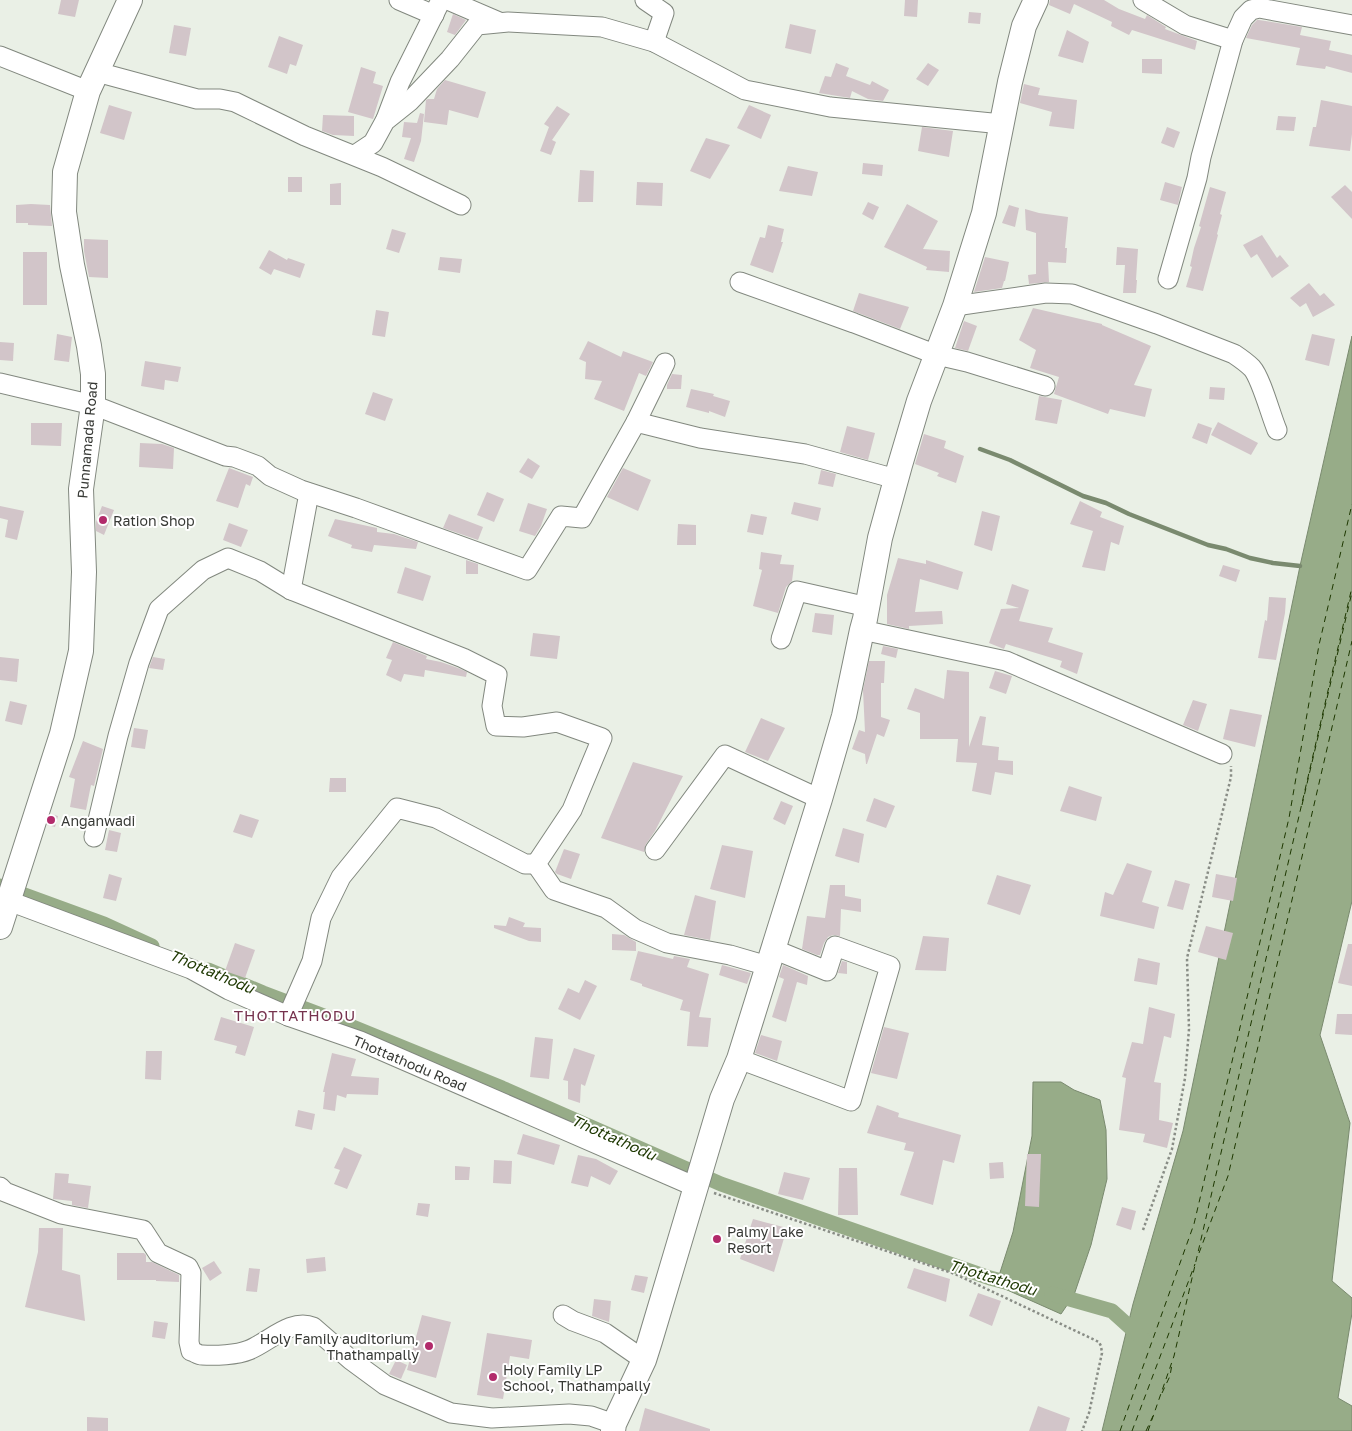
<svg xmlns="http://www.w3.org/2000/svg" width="1352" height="1431" font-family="'Golos Text',sans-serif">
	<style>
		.water { fill: #97ac88; stroke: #7a8a6f }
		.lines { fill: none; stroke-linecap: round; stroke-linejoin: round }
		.stream { stroke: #7a8a6f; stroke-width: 4.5 }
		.canal { stroke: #97ac88; stroke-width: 15 }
		.ferry { stroke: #1d3700; stroke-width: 1; stroke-dasharray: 6 5; stroke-linecap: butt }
		.building { fill: #d2c5c9 }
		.minor-casing { stroke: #82887f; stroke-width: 21 }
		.major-casing { stroke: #82887f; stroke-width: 26 }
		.path { stroke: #898d86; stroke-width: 2.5; stroke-dasharray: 2.5 2.5; stroke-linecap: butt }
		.minor { stroke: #fff; stroke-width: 19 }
		.major { stroke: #fff; stroke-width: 24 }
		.poi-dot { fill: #b22a6b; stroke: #fff; stroke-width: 2 }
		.labels { text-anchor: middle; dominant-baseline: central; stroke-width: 4; stroke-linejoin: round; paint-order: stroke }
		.street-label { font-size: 14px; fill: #373935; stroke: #fff }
		.poi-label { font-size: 14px; fill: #373935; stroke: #fff; text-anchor: start }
		.water-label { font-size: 15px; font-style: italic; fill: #1d3700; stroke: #fff }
		.neighbourhood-label { font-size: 15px; letter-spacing: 1px; fill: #76334e; stroke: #fff }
	</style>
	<rect width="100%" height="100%" fill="#eaf0e6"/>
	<g class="water">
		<path d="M1352,336V901L1320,1035L1350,1123L1332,1281L1352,1298V1313L1338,1398L1352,1406V1431H1102L1133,1304L1183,1131L1300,566Z"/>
		<path d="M1033,1082H1061L1074,1090L1100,1100L1106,1130L1107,1179L1091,1245L1074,1295L1061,1314L996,1285L1013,1232L1032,1136Z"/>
	</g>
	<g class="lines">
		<path class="stream" d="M980,449L1010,460L1083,496L1106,503L1129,514L1208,545L1226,549L1250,558L1273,563L1300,566"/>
		<g class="canal">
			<path d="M0,886L104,924L152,946"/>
			<path d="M208,970L263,993L345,1024L502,1088L721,1184L990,1278L1017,1285"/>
			<path d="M1052,1294L1112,1311L1143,1339"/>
		</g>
		<g class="ferry">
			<path d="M1302,805L1352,592"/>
			<path d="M1199,1253L1228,1176L1352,641"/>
			<path d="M1162,1393L1170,1376L1172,1364"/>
			<path d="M1120,1431L1194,1224L1289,818L1319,645L1352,504"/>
			<path d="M1132,1431L1195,1264"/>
			<path d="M1146,1431L1153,1416"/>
			<path d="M1148,1431L1174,1356L1352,587"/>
		</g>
	</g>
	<g class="building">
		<path d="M61,0H79L75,17L58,14Z"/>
		<path d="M905,0H918L917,17L904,16Z"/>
		<path d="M1050,0H1104L1119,9L1145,19L1147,15L1166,27L1165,29L1197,41L1195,50L1132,30L1129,35L1111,26L1112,22L1074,4L1070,14L1049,5Z"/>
		<path d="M969,12L981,13L980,24L968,23Z"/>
		<path d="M453,14L466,20L455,35L447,32Z"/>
		<path d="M1257,20H1259L1302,27L1300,35L1331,41L1329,50L1352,55V73L1326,66L1325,69L1296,65L1300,48L1246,38L1252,25Z"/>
		<path d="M790,24L816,30L811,54L785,48Z"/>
		<path d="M174,25L191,28L186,56L169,53Z"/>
		<path d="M1067,30L1089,42L1083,63L1058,56Z"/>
		<path d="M279,36L303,45L296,66L290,64L287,74L268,67Z"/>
		<path d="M1142,59H1162V74L1142,73Z"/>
		<path d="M836,63L849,68L846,76L870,85L872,81L889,90L883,101L868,99L852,91L850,98L819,93L825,76L831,77Z"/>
		<path d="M928,63L939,70L928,86L916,79Z"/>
		<path d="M361,67L376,72L373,83L383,86L373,119L348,112Z"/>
		<path d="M445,80L486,92L478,118L449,110L447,125L424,122L426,100L428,99H434L437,89Z"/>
		<path d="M1024,84L1040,88L1038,95L1077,100L1074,129L1049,126L1052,112L1020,103Z"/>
		<path d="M1321,100L1352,106V134L1350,151L1309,146L1313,127H1316Z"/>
		<path d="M109,105L132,112L124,140L100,133Z"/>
		<path d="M749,105L771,115L761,139L737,128Z"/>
		<path d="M557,106L570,114L552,140L556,142L551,155L540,151L549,127L544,124Z"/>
		<path d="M420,113L424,114L421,141L414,162L404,159L411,138L402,137L404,122L417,123Z"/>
		<path d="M323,115L354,116V136L333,135L322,131Z"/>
		<path d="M1278,116L1296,117L1294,131L1276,130Z"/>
		<path d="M922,127L953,131L949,157L918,151Z"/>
		<path d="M1167,127L1180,132L1174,148L1161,143Z"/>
		<path d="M706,138L730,145L710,179L690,171Z"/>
		<path d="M863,163L883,165L882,176L862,174Z"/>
		<path d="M788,166L818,172L812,196L779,191Z"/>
		<path d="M580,170L594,171L593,202H578Z"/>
		<rect x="288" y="177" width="14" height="15"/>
		<path d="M637,182L663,183L662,206L636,205Z"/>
		<path d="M1165,182L1182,187L1178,205L1160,200Z"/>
		<path d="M341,183V205H330V184Z"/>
		<path d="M1345,185L1352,192V219L1331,197Z"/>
		<path d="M1210,187L1226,192L1220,214L1222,215L1217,234L1218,235L1203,291L1186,287L1192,267L1190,266L1194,248L1201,227L1199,226Z"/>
		<path d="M868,202L879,207L873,220L862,214Z"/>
		<path d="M31,204L50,205L52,226L28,225V223H16V205Z"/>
		<path d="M907,204L938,221L923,249L950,251L949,272L926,270L927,267L884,247Z"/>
		<path d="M1009,205L1019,208L1015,227L1002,223Z"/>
		<path d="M1025,209L1039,213L1068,217L1065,248H1067L1066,263L1048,262L1049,282L1029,284L1028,275L1036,274V233L1026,230Z"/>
		<path d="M768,225L784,229L781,242H783L773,273L750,265L760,237L765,238Z"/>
		<path d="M392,229L406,233L399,253L386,249Z"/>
		<path d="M1262,235L1277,258L1280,255L1289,266L1272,278L1257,254L1251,258L1243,245Z"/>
		<path d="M84,239L108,240V278L89,277L84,251Z"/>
		<path d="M1117,247L1138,249L1136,280H1137L1136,293H1123L1125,265H1116Z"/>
		<path d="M269,250L287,260L288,258L305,264L300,278L274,269L271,275L259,268Z"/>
		<rect x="23" y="252" width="24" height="53"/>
		<path d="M440,257L462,259L460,273L438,270Z"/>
		<path d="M985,257L1009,262L1005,281H1004L1002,288L974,292Z"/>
		<path d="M1309,283L1320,296L1324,293L1335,305L1313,317L1306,303L1300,307L1290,298Z"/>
		<path d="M859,293L909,307L900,329L853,311Z"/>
		<path d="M1033,308L1102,324V325L1151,346L1134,385L1152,389L1145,417L1110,409L1108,414L1054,394L1059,377L1030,368L1036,350L1019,340Z"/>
		<path d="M376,310L389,312L385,337L372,335Z"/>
		<path d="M964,321L977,326L968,351L955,348Z"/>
		<path d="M57,334L72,337L69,362L54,360Z"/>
		<path d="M1312,334L1335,339L1329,366L1305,360Z"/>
		<path d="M588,341L621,357L623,351L653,362L646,376L639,373L624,411L594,399L602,381L585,379L586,362L579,359Z"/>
		<path d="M0,342L14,343L13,361L0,360Z"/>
		<path d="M145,361L181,367L178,382L165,380L164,390L141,386Z"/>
		<path d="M672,374L682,375L681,389H667V385Z"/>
		<path d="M1210,387L1225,388L1224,400L1209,399Z"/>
		<path d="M691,389L714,394L713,396L730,401L725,417L709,411V413L686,407Z"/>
		<path d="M373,392L393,399L385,421L365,414Z"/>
		<path d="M1039,396L1062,400L1057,424L1035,420Z"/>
		<path d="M1218,422L1258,443L1251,455L1211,435Z"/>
		<path d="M31,423H62L61,446L31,445Z"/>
		<path d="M1198,423L1212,428L1207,444L1192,438Z"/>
		<path d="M847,426L875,433L868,460L840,452Z"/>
		<path d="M924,434L946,441L944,448L964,456L956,483L937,476L939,473L915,464Z"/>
		<path d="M140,443L162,444L174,448L173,469L139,467Z"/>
		<path d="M528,458L540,466L532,479L519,472Z"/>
		<path d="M229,468L253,477L250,486L246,484L238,508L216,501Z"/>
		<path d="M623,468L651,480L638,511L607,497Z"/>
		<path d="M821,470L836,474L833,487L818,484Z"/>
		<path d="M487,492L504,499L494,522L477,515Z"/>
		<path d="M1080,501L1102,512L1100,517L1124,526L1119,545L1111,542L1105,571L1082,567L1093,531L1070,524Z"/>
		<path d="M794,502L821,508L818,521L791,514Z"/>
		<path d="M528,503L547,509L541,526L535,536L519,531Z"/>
		<path d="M0,506L24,511L17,540L5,537L8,520L0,518Z"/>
		<path d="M102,506L114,510L104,535L96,531V522Z"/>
		<path d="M982,511L1000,516L992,551L974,545Z"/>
		<path d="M449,514L483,527L478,540L443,528Z"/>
		<path d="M751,514L767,517L763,535L747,532Z"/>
		<path d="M335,519L377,528V532L394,534L418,542L416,549L374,545L372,552L351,548L352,545L328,536Z"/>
		<path d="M229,523L248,530L241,547L223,540Z"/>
		<path d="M678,524L696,525V545H677Z"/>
		<path d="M761,552L782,555L780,564L794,565L792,581L786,587L778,613L753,606L762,570L759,569Z"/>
		<path d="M898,558L926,564V560L963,572L958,590L920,579L915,612L942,611L943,624L909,626V629L887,624V595Z"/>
		<path d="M466,560L478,564V574H466Z"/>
		<path d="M1223,565L1240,570L1236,582L1219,576Z"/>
		<path d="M405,567L431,576L423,601L397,593Z"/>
		<path d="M1012,584L1029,590L1019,621L1053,628L1048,642L1083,653L1077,674L1060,667L1062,661L1006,644L1004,649L989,643L1001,609L1019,608L1006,604Z"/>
		<path d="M1269,597L1286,598L1285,613L1276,660L1258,658L1265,620L1267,621Z"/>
		<path d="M815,613L834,615L832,635L812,632Z"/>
		<path d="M533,633L560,636L557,659L530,656Z"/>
		<path d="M393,642L427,656L426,659L441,662L458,668L467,672L466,677L425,670L424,677L404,674L401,682L386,675L392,660L386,658Z"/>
		<path d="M883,646L898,649L896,658L881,654Z"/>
		<path d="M0,657L19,659L17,682L0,680Z"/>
		<path d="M153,657L165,659L163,670L149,668Z"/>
		<path d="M869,661H885L884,683H881V717L890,720L884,737L877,734L867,764H866L865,754L852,749L859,730L865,732L863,690Z"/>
		<path d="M947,670L969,672V747L980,716L986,717L982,745L999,747L998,760L1013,761V775L995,772L991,795L972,791L977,763L956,762L958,739H920V713L907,709L915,688L944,699Z"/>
		<path d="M995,671L1012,676L1006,694L989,688Z"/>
		<path d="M1193,700L1207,704L1198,731L1183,725Z"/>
		<path d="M10,701L27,705L22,725L5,721Z"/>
		<path d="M1230,709L1262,715L1255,747L1223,739Z"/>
		<path d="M761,718L785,728L768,761L745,752Z"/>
		<path d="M134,728L148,730L145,749L131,747Z"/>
		<path d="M83,741L103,749L94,786L91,785L86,810L70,807L75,779L69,777Z"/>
		<path d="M633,762L683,776L655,831L646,844L644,852L601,838Z"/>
		<path d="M330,778H346V792H329Z"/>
		<path d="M1069,786L1102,797L1096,821L1060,811Z"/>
		<path d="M874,798L895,806L886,828L866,821Z"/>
		<path d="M781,801L793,806L785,825L773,819Z"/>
		<path d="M51,814L58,816L55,827L47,825Z"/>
		<path d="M240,814L259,820L252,838L233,832Z"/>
		<path d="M843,828L864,834L859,863L835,856Z"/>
		<path d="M109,830L121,833L117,852L105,850Z"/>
		<path d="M722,845L753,851L745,898L710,889Z"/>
		<path d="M564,849L580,854L571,879L557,874L555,872Z"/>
		<path d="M1127,863L1152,871L1142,902L1159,907L1154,929L1100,916L1105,892L1113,895Z"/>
		<path d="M109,874L122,878L116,901L103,898Z"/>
		<path d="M1216,874L1237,878L1233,901L1212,897Z"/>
		<path d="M997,875L1031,885L1020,915L987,904Z"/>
		<path d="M1175,880L1190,884L1183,910L1167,906Z"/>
		<path d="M830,885H845V896L861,899V912L841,909L840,936L833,935L828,937L824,943L820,955H817L802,949L807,916L825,918Z"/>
		<path d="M695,895L716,901L710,940L684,935Z"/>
		<path d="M509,917L525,923L523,927L541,928V942L529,941L494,928V925L506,926Z"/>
		<path d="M1206,926L1233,933L1226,960L1198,952Z"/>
		<path d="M612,934L624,935L636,942V951L612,950Z"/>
		<path d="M923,936L949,938L946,971L915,970Z"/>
		<path d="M235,943L255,950L245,978L225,971Z"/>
		<path d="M1348,944H1352V986L1338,983Z"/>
		<path d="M638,951L673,959L674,956L690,959L687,967L709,974L699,1017L711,1018L708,1047L687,1046L690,1012L680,1010L683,1000L642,986V984L630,980Z"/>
		<path d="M1138,958L1160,963L1157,985L1134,981Z"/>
		<path d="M842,961L847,962V974L838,973Z"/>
		<path d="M722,965L751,973L747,984L719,975Z"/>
		<path d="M783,965L808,976L807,985L797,982L786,1022L772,1017L784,979L779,977Z"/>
		<path d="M585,980L597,986L580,1020L558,1009L568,988L579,993Z"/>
		<path d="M1149,1007L1175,1014L1171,1038L1164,1036L1154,1082L1161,1083L1159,1120L1173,1123L1167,1148L1143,1142L1145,1134L1119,1130L1126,1078L1122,1077L1132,1042L1143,1044Z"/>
		<path d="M1337,1014H1352V1035L1335,1034Z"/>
		<path d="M221,1017L254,1027L245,1056L235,1053L237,1046L214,1040Z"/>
		<path d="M884,1027L909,1033L897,1079L871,1073Z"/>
		<path d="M761,1035L782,1041L777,1061L755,1053Z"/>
		<path d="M535,1037L553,1039L549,1079L530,1077Z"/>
		<path d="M574,1048L595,1055L585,1086L581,1084L580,1103L568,1099V1081L563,1080Z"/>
		<path d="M146,1051H162L161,1080L145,1079Z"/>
		<path d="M332,1053L356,1059L351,1076L379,1078L378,1095L347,1094L346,1098L337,1095L335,1111L323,1109L325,1092H323Z"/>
		<path d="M877,1105L899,1113L898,1117L961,1135L954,1163L943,1160L933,1205L900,1195L914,1152L904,1150L906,1143L867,1133Z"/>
		<path d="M298,1110L315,1114L312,1130L295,1126Z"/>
		<path d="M523,1134L560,1145L554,1165L517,1154Z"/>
		<path d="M344,1147L362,1155L347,1189L334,1184L340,1170L334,1168Z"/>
		<path d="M1027,1154H1041L1039,1207L1025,1206Z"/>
		<path d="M578,1155L596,1159L618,1171L610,1185L591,1176L588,1187L571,1183Z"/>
		<path d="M494,1160L512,1161L511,1184L493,1183Z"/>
		<path d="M1003,1162L1004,1178L990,1179L989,1163Z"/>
		<path d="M455,1166L470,1167L469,1180H455Z"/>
		<path d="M839,1168H857L858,1215H838Z"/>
		<path d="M784,1172L810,1178L803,1200L778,1194Z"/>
		<path d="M55,1173L69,1174L68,1183L91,1186L88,1208L72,1205V1201L53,1199Z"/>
		<path d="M418,1203L430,1204L428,1217L416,1215Z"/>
		<path d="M1122,1207L1136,1211L1131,1230L1116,1225Z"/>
		<path d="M753,1219L787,1228L774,1272L740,1259Z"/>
		<path d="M39,1228H63L62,1270L80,1275L85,1321L25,1307L38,1252Z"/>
		<path d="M117,1253H144L146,1255V1262H152L179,1275V1282L156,1281V1280H117Z"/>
		<path d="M325,1257L326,1271L307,1273L306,1259Z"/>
		<path d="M214,1261L222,1273L210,1281L202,1268Z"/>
		<path d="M249,1268L260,1269L257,1292L246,1291Z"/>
		<path d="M914,1268L950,1279L946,1302L907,1288Z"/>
		<path d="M635,1275L648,1277L644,1293L631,1290Z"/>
		<path d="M978,1293L1001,1301L992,1326L969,1316Z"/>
		<path d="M594,1299L611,1301L609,1322L592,1316Z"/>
		<path d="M422,1315L451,1322L436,1378L407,1370Z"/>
		<path d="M154,1321L168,1323L165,1339L152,1337Z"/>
		<path d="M487,1333L532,1340L529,1359L510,1356L503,1399L477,1395Z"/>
		<path d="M396,1360L407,1365L401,1379L389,1374Z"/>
		<path d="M1038,1406L1070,1418L1066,1431H1029Z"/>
		<path d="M645,1408L710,1429V1431H639Z"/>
		<path d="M87,1417L108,1418V1431H87Z"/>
	</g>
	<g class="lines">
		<defs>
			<g id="minor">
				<path d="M399,0L434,15"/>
				<path d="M448,0L499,22"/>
				<path d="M645,0L664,13L654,42"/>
				<path d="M1143,0L1185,25L1233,40"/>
				<path d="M0,56L88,91"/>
				<path d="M97,72L197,99H220L235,102L305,136L382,167L461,205"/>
				<path d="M386,119L400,82L441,0"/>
				<path d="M355,155L373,143L385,121L410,101L450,59L477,25L508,22L602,27L654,42L745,90L830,107L1002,124"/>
				<path d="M1168,279L1197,178L1201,157L1233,40L1243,18L1251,10L1259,8L1352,25"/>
				<path d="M740,282L854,323L937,355L967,362L1045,386"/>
				<path d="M955,306L1046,293L1072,294L1157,324L1234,354C1240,358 1247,363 1252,368C1261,378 1271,416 1277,430"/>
				<path d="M0,383L93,405L225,456L234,457L258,466L270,476L301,490L356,508L527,570L561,516L582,518L636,422L700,438L805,454L896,479"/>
				<path d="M636,422L665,363"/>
				<path d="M291,590L309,493"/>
				<path d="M862,630L1006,661L1222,754"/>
				<path d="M781,639L797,591L868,607"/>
				<path d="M94,837L118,736L139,663L159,609L203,570L228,558L260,571L291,590L463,658L497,675L492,706L496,726L523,727L557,722L602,738L572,810L536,864L554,890L606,908L635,929L667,943L730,955L768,966"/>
				<path d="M655,850L725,755L820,799"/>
				<path d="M9,901L191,969L229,990L288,1016L360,1041L696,1187"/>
				<path d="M288,1016L312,961L321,918L341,877L397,808L436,818L525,864H536"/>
				<path d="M739,1059L851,1101L890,966L835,946L827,971L773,949"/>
				<path d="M0,1187L5,1192L61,1214L143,1230L158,1253L188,1267L191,1273L189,1342L191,1351C195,1352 198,1355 202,1355C215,1356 237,1355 249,1350C269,1342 291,1318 313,1327L351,1360L385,1385L451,1413L492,1418L569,1414L591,1416L614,1424"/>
				<path d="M563,1315L573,1321L605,1333L644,1360"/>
			</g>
			<g id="major">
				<path d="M0,927L62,734L81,651L84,572L81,489L93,405V374L89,346L72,265L64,212L65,172L88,91L130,0"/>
				<path d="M613,1431L614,1424L644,1360L650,1341L722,1099L739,1059L820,799L844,716L862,630L865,619L880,538L900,465L919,401L955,306L984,213L1010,82L1024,26L1036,0"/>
			</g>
		</defs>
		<use href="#minor" class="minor-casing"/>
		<use href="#major" class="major-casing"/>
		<g class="path">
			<path d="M714,1193L955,1274L1099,1342L1101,1346L1102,1353L1089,1413L1082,1431"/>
			<path d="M1143,1230L1172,1149L1185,1078L1189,1029L1187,958L1231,777V766"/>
		</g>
		<use href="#minor" class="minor"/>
		<use href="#major" class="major"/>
	</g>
	<g class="poi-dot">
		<circle cx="103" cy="520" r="5"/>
		<circle cx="51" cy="820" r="5"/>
		<circle cx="717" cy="1239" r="5"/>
		<circle cx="429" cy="1346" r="5"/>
		<circle cx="493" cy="1377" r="5"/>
	</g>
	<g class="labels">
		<g class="street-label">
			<text transform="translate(87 440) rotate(-85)">Punnamada Road</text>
			<text transform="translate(410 1063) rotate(23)">Thottathodu Road</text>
		</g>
		<g class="poi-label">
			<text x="113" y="520">Ration Shop</text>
			<text x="61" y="820">Anganwadi</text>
			<text x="727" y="1231">Palmy Lake<tspan x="727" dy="16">Resort</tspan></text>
			<text x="419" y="1338" text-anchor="end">Holy Family auditorium,<tspan x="419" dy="16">Thathampally</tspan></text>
			<text x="503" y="1369">Holy Family LP<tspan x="503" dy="16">School, Thathampally</tspan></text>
		</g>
		<g class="water-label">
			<text transform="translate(212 971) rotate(23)">Thottathodu</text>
			<text transform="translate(614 1137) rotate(24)">Thottathodu</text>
			<text transform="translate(993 1277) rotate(17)">Thottathodu</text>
		</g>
		<g class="neighbourhood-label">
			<text x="295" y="1015">THOTTATHODU</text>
		</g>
	</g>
</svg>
